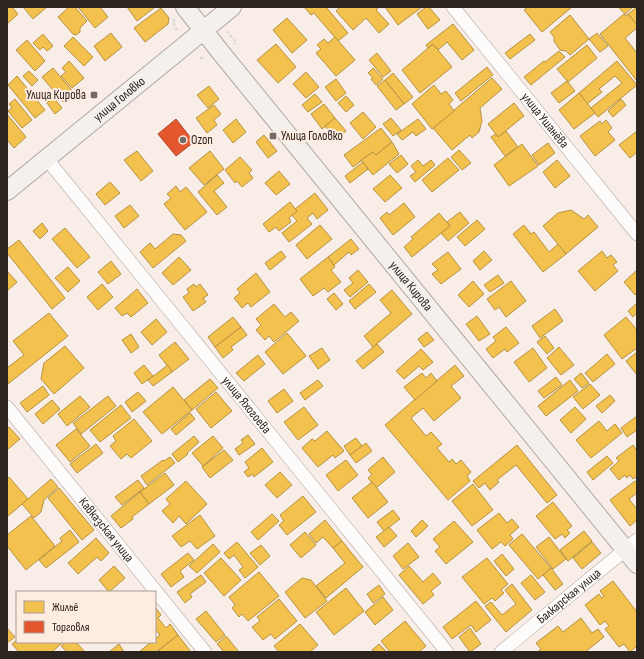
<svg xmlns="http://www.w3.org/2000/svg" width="644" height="659" font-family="'Sofia Sans Condensed',sans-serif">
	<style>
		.homes { fill: #f2c14e; stroke: #b79240 }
		.shops { fill: #e4572e; stroke: #ad482a }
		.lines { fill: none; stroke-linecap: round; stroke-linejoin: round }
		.street-casing { stroke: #b0a7a2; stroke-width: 14 }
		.secondary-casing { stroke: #b0a7a2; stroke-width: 20 }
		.path { stroke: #ddd9d8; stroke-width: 2.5; stroke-dasharray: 3 2; stroke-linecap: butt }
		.street { stroke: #fefcfb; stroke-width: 13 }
		.secondary { stroke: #f4f0ed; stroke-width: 18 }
		.poi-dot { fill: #736a65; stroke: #feece1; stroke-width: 1.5 }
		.labels { text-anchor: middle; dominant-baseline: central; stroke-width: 4; stroke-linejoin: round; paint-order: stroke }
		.poi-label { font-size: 13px; fill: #2c241f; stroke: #feece1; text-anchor: start }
		.street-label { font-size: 13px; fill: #2c241f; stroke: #feece1 }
	</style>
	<rect width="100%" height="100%" fill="#f8ede7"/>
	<g class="homes">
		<path d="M7,7H12L18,14L7,24Z"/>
		<path d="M23,7H47L33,19Z"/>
		<path d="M69,7H75L87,21L80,28V32L76,35L73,34L58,17Z"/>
		<path d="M78,7H100L108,17L95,28Z"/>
		<path d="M127,7H153L154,8L137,21Z"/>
		<path d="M304,7H326L348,33L338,41L314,13L311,15Z"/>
		<path d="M340,7H379L376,10L389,24L379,33L366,18L353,30L336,11Z"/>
		<path d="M385,7H422L398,25Z"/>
		<path d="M426,7H429L440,20L428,29L417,14Z"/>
		<path d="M528,7H572L542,32L524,10Z"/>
		<path d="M618,7H633L625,14Z"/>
		<path d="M637,7V25L628,14Z"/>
		<path d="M161,8L169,18L168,24L145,42L134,28Z"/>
		<path d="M624,14L625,16L628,14L637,25V28L625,38L637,53V81L600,34Z"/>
		<path d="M570,15L589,39L570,55L566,51L560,50L554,41V37L550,32Z"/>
		<path d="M287,18L307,40L292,53L273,30Z"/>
		<path d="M453,24L474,50L462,60L447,42L438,50L433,44L428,48L426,45Z"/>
		<path d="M111,33L122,47L105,61L94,46Z"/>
		<path d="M597,33L608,46L600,52L589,39Z"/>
		<path d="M43,34L53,46L47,51L43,47L40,50L33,43Z"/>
		<path d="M530,34L535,40L510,59L505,53Z"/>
		<path d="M73,37L93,57L84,66L64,46Z"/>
		<path d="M335,37L355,60L336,76L316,53L321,49L317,45L324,39L328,43Z"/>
		<path d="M27,40L45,61L35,71L16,50Z"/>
		<path d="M276,44L296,67L278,83L257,60Z"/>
		<path d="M433,44L452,67L420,93L402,70Z"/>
		<path d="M587,45L597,58L568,82L557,69Z"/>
		<path d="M559,51L565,57L531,85L524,77L544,61L545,62Z"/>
		<path d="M377,53L391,71L383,77L369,60Z"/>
		<path d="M69,61L84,78L72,88L61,76L66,72L62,68Z"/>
		<path d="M617,61L637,85L598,117L591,108L622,83L615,76L599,89L602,92L587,104L579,93Z"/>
		<path d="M487,67L493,75L461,101L455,93Z"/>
		<path d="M53,68L74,93L63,102L42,77Z"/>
		<path d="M373,68L383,79L376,85L371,79L373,78L368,73Z"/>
		<path d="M29,71L38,80L32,86L23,76Z"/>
		<path d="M306,72L319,87L306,98L293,84Z"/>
		<path d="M393,73L413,97L404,104L385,80Z"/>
		<path d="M17,76L45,110L35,118L8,85Z"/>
		<path d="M492,78L502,89L480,108L482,121L479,132L472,138L470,135L452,150L433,128Z"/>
		<path d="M336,79L346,93L336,101L325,87Z"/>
		<path d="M385,80L404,104L396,110L377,86Z"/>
		<path d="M567,81L575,91L559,103L551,93Z"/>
		<path d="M434,85L441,94L446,91L453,100L449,104L454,111L432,129L412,104Z"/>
		<path d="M209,86L219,99L208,108L197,95Z"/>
		<path d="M579,93L595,113L574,129L559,110Z"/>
		<path d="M315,94L322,102L308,112L302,105Z"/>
		<path d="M346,96L354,105L346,112L338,103Z"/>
		<path d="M53,97L62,108L55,114L47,103Z"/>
		<path d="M15,99L32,120L22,128L8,111L12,108L9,104Z"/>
		<path d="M621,99L626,105L613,117L608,111Z"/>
		<path d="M514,103L524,116L498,137L488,124Z"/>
		<path d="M324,104L335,118L322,129L311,114Z"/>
		<path d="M214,105L221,114L214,120L217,125L207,133L196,118Z"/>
		<path d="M363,112L376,127L363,139L350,123Z"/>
		<path d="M7,114L26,137L14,148L7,140Z"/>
		<path d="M335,118L346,131L336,139L325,126Z"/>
		<path d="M391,118L401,130L393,136L383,124Z"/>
		<path d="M236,119L246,132L233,143L223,130Z"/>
		<path d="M418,119L426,129L416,136L413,132L402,140L397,134Z"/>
		<path d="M606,120L612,128L608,132L615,140L595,156L580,136L600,121L602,124Z"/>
		<path d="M381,128L392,142L376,155L373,152L353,167L344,155Z"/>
		<path d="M506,131L518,147L505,156L491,137L496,134L498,137Z"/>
		<path d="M637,131V154L636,153L630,158L619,145Z"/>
		<path d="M264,135L277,151L268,158L256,142Z"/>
		<path d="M392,142L399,154L373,175L361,160L373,152L376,155Z"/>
		<path d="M548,143L555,153L539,165L532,155Z"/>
		<path d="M522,144L538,166L509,186L494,165Z"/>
		<path d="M459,150L471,163L462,170L451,157Z"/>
		<path d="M137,151L153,171L141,181L124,160Z"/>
		<path d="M210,151L224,169L204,185L189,168Z"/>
		<path d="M401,155L408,164L397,173L389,164Z"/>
		<path d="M240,157L252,170L249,173L253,178L242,187L237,181L235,183L225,170Z"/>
		<path d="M448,158L459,170L432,192L422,180Z"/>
		<path d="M418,160L423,166L431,160L435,165L415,182L410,176L416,172L411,166Z"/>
		<path d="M557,160L570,176L555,188L543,172Z"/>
		<path d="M363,162L368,169L350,183L345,176Z"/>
		<path d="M279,171L290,184L276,195L265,183Z"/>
		<path d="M217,175L224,183L214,191L227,207L217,215L198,192Z"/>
		<path d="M390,175L402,188L385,202L373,189Z"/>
		<path d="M110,182L120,193L105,205L96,194Z"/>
		<path d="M176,186L180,192L186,187L207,212L185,230L164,204L171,198L167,194Z"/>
		<path d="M315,193L328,210L317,219L313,213L307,218L312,224L289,242L282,233L297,221L292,215L297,211L295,209Z"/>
		<path d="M290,202L297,211L289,218L291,222L279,231L276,227L269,232L263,224Z"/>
		<path d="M404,203L415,217L393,235L380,218L387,212L389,215Z"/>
		<path d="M130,205L139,216L124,228L115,216Z"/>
		<path d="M571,210L584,219L588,215L598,227L566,254L543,226L558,213Z"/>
		<path d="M460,212L469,223L448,241L441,233L450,226L447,222Z"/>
		<path d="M439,213L450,226L412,257L404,247L413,239L411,237Z"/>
		<path d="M477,220L485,229L465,246L457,237Z"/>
		<path d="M42,223L48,231L40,239L33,231Z"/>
		<path d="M320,225L332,239L307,259L296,245Z"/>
		<path d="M524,225L531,234L534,232L549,252L558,244L566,254L543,272L513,234Z"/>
		<path d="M65,228L90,257L77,268L52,239Z"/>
		<path d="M173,234L181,235L186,241L153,268L140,252L150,243L155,249Z"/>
		<path d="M351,239L359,249L351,255L349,252L334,265L328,257Z"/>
		<path d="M19,240L65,298L52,309L7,253V249Z"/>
		<path d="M281,251L286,257L270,270L265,263Z"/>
		<path d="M484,251L492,260L480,270L473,261Z"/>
		<path d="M602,251L607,258L611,255L617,262L613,265L618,271L595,291L578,271Z"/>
		<path d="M448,252L461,269L441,284L432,274L438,270L432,264Z"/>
		<path d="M179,257L191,270L173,285L162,273Z"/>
		<path d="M328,257L335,267L331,270L341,282L328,292L324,288L313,296L300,279Z"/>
		<path d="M111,261L121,274L108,284L98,272Z"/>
		<path d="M68,267L80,281L68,292L55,278Z"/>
		<path d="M358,270L368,282L350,297L344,290L353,283L349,278Z"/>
		<path d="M637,270V293L635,295L624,282Z"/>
		<path d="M7,271L17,282L7,291Z"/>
		<path d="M256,273L270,292L251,307L248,303L242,308L234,298L240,293L237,289Z"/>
		<path d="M498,275L504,283L490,292L484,285Z"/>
		<path d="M473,281L484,294L469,307L458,295Z"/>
		<path d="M511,281L526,301L506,317L499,307L495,310L487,299Z"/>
		<path d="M102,284L113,297L98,310L87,297Z"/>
		<path d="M194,284L196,287L200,284L208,295L203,298L206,302L193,311L183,297L189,293L187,289Z"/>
		<path d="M369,284L376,292L355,309L349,301Z"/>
		<path d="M137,289L148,303L131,317L127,313L122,316L115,308Z"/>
		<path d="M392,290L412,314L373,347L364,336L391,313L380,300Z"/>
		<path d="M334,293L343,304L336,310L327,299Z"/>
		<path d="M637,303V313L633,317L628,311Z"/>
		<path d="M274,304L285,317L291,312L299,321L274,342L269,336L265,340L256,330L261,325L256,319Z"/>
		<path d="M555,309L563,321L540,338L532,326Z"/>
		<path d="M49,313L68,336L8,384L7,368L24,355L13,341Z"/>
		<path d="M477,316L490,334L479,341L466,324Z"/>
		<path d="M233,317L241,327L215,347L208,337Z"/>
		<path d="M626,317L637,330V348L622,359L604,335Z"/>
		<path d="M156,319L167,332L152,345L141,332Z"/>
		<path d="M241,327L247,335L231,347L233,350L223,358L215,347Z"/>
		<path d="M506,327L519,343L507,352L505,349L493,358L486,349L496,341L493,337Z"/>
		<path d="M427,332L434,340L424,347L418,339Z"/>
		<path d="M287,333L306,356L283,374L265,352Z"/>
		<path d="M131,334L139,347L131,353L122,340Z"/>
		<path d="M545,336L554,348L547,354L537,342Z"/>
		<path d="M175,342L189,359L172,372L159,355Z"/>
		<path d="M377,344L384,352L363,369L356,361Z"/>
		<path d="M65,346L84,368L54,394L41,379L44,363Z"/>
		<path d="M559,347L574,365L561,375L547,358Z"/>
		<path d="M322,348L330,360L318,369L309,356Z"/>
		<path d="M533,348L547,368L529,382L514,362Z"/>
		<path d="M421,349L433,362L423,370L419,366L404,379L396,371Z"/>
		<path d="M637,352V375L626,361Z"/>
		<path d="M607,354L615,364L593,382L585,373Z"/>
		<path d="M258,355L265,364L244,381L236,373Z"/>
		<path d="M144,365L153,376L142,384L134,373Z"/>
		<path d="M168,365L172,372L153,386L148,380Z"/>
		<path d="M455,365L464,376L451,386L461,398L434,421L423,408L411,418L426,436L431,432L442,444L437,448L449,462L452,459L456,464L461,460L471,472L467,476L470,481L448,500L385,425Z"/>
		<path d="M422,373L426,378L431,373L437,381L415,400L404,387Z"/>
		<path d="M581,373L589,383L582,388L574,379Z"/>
		<path d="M556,377L562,385L544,398L538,391Z"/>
		<path d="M210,379L218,388L192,410L184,400Z"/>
		<path d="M318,380L323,386L305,400L300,393Z"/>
		<path d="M570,380L578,391L546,416L538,406Z"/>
		<path d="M590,384L600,395L583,409L573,397Z"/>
		<path d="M43,386L49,395L27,412L20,403Z"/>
		<path d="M173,387L192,410L162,434L143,412Z"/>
		<path d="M284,389L293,401L277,413L268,401Z"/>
		<path d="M138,392L146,401L132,412L125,402Z"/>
		<path d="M216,392L232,411L211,428L196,409Z"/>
		<path d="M610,395L615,401L602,413L596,406Z"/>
		<path d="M80,396L90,407L67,426L58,414Z"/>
		<path d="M108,396L116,406L81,434L73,423Z"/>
		<path d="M52,400L60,409L43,424L35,414Z"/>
		<path d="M121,405L131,418L100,442L90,430Z"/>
		<path d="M304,407L318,425L298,440L284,422Z"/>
		<path d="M575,407L586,419L571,433L560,420Z"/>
		<path d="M190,413L195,419L176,435L171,429Z"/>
		<path d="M637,416V430L627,437L621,428Z"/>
		<path d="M134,419L152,441L131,458L127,454L121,459L110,446L116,441L113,436Z"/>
		<path d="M599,421L607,431L615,424L622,433L591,458L576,440Z"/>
		<path d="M9,427L20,439L7,450V429Z"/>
		<path d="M76,429L90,446L70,462L56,445Z"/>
		<path d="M327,431L344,451L335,458L333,455L318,467L302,448L312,439L315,441Z"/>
		<path d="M248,435L255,444L239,455L235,449L243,443L241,440Z"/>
		<path d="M194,436L199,442L187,453L188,454L178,462L172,454Z"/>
		<path d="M213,436L223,448L203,466L192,453Z"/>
		<path d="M356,438L362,446L350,455L344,446Z"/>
		<path d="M366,443L372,451L356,463L350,455Z"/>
		<path d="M96,444L103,453L77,473L70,464Z"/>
		<path d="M517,445L557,495L547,503L516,465L497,480L499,482L490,490L485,483L479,488L473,481Z"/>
		<path d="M633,445L637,451V476L633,479L630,475L627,478L625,475L619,480L610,469L619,461L616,458Z"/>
		<path d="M262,448L273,462L254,477L253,474L248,477L244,472L249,468L245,462Z"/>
		<path d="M224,450L233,460L210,478L202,467Z"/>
		<path d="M607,456L613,463L593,480L587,472Z"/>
		<path d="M170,457L175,463L147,485L141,476L163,460L164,461Z"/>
		<path d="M383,457L395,472L376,488L368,478L372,475L368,470Z"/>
		<path d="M346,460L358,475L338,491L326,475Z"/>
		<path d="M280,472L292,485L277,498L265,485Z"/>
		<path d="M165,473L174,485L149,504L140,492Z"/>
		<path d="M9,477L28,499L7,517V479Z"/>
		<path d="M51,479L58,487L44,500L41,512L34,518L22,504Z"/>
		<path d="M138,480L144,488L122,505L115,497Z"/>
		<path d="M186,481L207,504L186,524L179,516L173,523L162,511L170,504L166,499Z"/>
		<path d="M635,481L637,483V493L629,499L637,509V520L630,526L610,500Z"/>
		<path d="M372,482L388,502L368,518L352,498Z"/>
		<path d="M473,484L493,510L472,526L452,501Z"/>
		<path d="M59,488L94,530L82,540L48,498Z"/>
		<path d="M140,492L149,504L132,517L133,519L121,528L111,516Z"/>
		<path d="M303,496L316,512L287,535L279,525L284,521L280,515Z"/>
		<path d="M553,502L572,526L567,530L570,533L565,538L562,534L555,539L536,516Z"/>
		<path d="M393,510L400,519L384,531L377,522Z"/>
		<path d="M499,513L507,523L512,519L519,527L510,535L513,539L505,546L501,542L492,549L477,530Z"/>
		<path d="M272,514L279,521L258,540L251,532Z"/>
		<path d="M200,515L215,536L197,549L190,541L181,547L172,536Z"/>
		<path d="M31,516L55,546L26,570L7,546V535Z"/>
		<path d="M325,520L342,541L333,548L323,537L316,543L309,534Z"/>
		<path d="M422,520L428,526L416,537L411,531Z"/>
		<path d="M454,521L473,542L446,564L435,551L440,547L433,539Z"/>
		<path d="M389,527L397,536L384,547L376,537Z"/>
		<path d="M70,530L79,542L46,568L39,560L62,541L60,538Z"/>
		<path d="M584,531L592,541L568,561L560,550Z"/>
		<path d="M305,532L316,545L301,558L290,545Z"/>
		<path d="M522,534L551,568L538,579L509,545Z"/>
		<path d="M549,537L566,559L553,569L536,547Z"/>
		<path d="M96,538L109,553L101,561L97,557L78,574L68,563Z"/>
		<path d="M342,541L363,567L326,598L316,586L345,563L333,548Z"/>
		<path d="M237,542L258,567L245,578L239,570L243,567L234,555L229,559L224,553Z"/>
		<path d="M592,542L601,553L582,569L573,558Z"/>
		<path d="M408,543L419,557L403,569L393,556Z"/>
		<path d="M213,544L220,552L197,573L189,566Z"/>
		<path d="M261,545L270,556L260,565L250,553Z"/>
		<path d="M188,553L194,560L180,571L184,577L171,587L161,574Z"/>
		<path d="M502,554L514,569L506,576L494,561Z"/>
		<path d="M221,558L241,580L224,596L204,573Z"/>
		<path d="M487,558L508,584L501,590L504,593L495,601L492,598L484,604L462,577Z"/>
		<path d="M114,566L125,578L109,592L99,580Z"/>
		<path d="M409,566L423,582L433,573L441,583L431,591L434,595L423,604L399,575Z"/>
		<path d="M551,568L563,584L555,590L543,575Z"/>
		<path d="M259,572L279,596L248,621L242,614L239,617L232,608L235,605L229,597Z"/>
		<path d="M201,575L206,582L190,594L192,597L185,603L177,592Z"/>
		<path d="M531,575L545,592L535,600L521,583Z"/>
		<path d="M302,578L311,580L327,601L305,618L285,592Z"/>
		<path d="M613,581L637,612V646L630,652L624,644L619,647L605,629L609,626L605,621L600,625L585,605L599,594L602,598L604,596L600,591Z"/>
		<path d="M512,584L532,610L506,632L485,606L491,602L502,615L516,604L505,590Z"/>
		<path d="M379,585L385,594L373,603L367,594Z"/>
		<path d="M346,588L364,611L334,635L316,612Z"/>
		<path d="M383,597L393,610L375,625L365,612Z"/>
		<path d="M279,599L297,621L275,639L271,634L263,640L252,627L260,621L257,617Z"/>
		<path d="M476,601L491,620L476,632L471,625L452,639L443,627Z"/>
		<path d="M155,607L161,615L158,618L166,628L170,624L178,635L156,652H139L151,642H155V639L160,635L155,629Z"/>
		<path d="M206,611L225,635L216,642L196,619Z"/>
		<path d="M581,618L592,633L598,629L604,637L585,652H537L541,649L536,643L558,626L563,632Z"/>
		<path d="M405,621L426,646L419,652H390L381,641Z"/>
		<path d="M300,624L318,645L310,652H279L274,646Z"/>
		<path d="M7,628L15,637L7,643Z"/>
		<path d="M470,628L481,644L470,652L459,637Z"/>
		<path d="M178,635L191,652H161L159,650Z"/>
		<path d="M226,636L239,652H224L217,644Z"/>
		<path d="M17,640V642H63L52,652H17L18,651L12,644Z"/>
		<path d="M66,642H76L85,652H67L61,646Z"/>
		<path d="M119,644L124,652H109Z"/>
		<path d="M379,644L387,652H375L372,650Z"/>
	</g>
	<path class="shops" d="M176,119L194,142L176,156L158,134Z"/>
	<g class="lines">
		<defs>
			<g id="street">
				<path id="s1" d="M453,7L637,234"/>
				<path id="s2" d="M46,158L447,652"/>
				<path id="s3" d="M7,407L205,652"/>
				<path id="s4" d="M501,652L637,540"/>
			</g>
			<g id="secondary">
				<path id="s5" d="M185,7L222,54L637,564"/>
				<path id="s6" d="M7,191L232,7"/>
			</g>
		</defs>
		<use href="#street" class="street-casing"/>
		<use href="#secondary" class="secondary-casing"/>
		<g class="path">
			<path d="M175,19L173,22L177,31"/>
			<path d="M227,31L236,42L234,44"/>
			<path d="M200,58H204L205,59"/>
		</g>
		<use href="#street" class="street"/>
		<use href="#secondary" class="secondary"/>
	</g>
	<g class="poi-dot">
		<rect x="90" y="91" width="8" height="8" rx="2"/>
		<rect x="269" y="132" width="8" height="8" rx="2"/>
		<circle cx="183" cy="140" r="4"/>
	</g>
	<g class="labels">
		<g class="poi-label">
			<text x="86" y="95" text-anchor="end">Улица Кирова</text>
			<text x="281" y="136">Улица Головко</text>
			<text x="191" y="140">Ozon</text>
		</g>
		<g class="street-label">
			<text stroke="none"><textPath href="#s6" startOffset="145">улица Головко</textPath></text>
			<text stroke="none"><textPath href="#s1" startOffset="146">улица Ушанёва</textPath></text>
			<text stroke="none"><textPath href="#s5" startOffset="359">улица Кирова</textPath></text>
			<text stroke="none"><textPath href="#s2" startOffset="318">улица Яхогоева</textPath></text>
			<text stroke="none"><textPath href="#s3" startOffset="158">Кавказская улица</textPath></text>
			<text stroke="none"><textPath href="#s4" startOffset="88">Балкарская улица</textPath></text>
		</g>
	</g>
	<rect width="644" height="659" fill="none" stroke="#2c241f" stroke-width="16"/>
	<rect x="16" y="591" width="140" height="52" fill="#feece1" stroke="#aa9c93"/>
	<rect x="24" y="601" width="20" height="12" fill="#f2c14e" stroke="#aa9c93"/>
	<text x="52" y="611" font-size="12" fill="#2c241f">Жильё</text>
	<rect x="24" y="621" width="20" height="12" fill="#e4572e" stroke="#aa9c93"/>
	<text x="52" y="631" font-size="12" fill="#2c241f">Торговля</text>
</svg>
